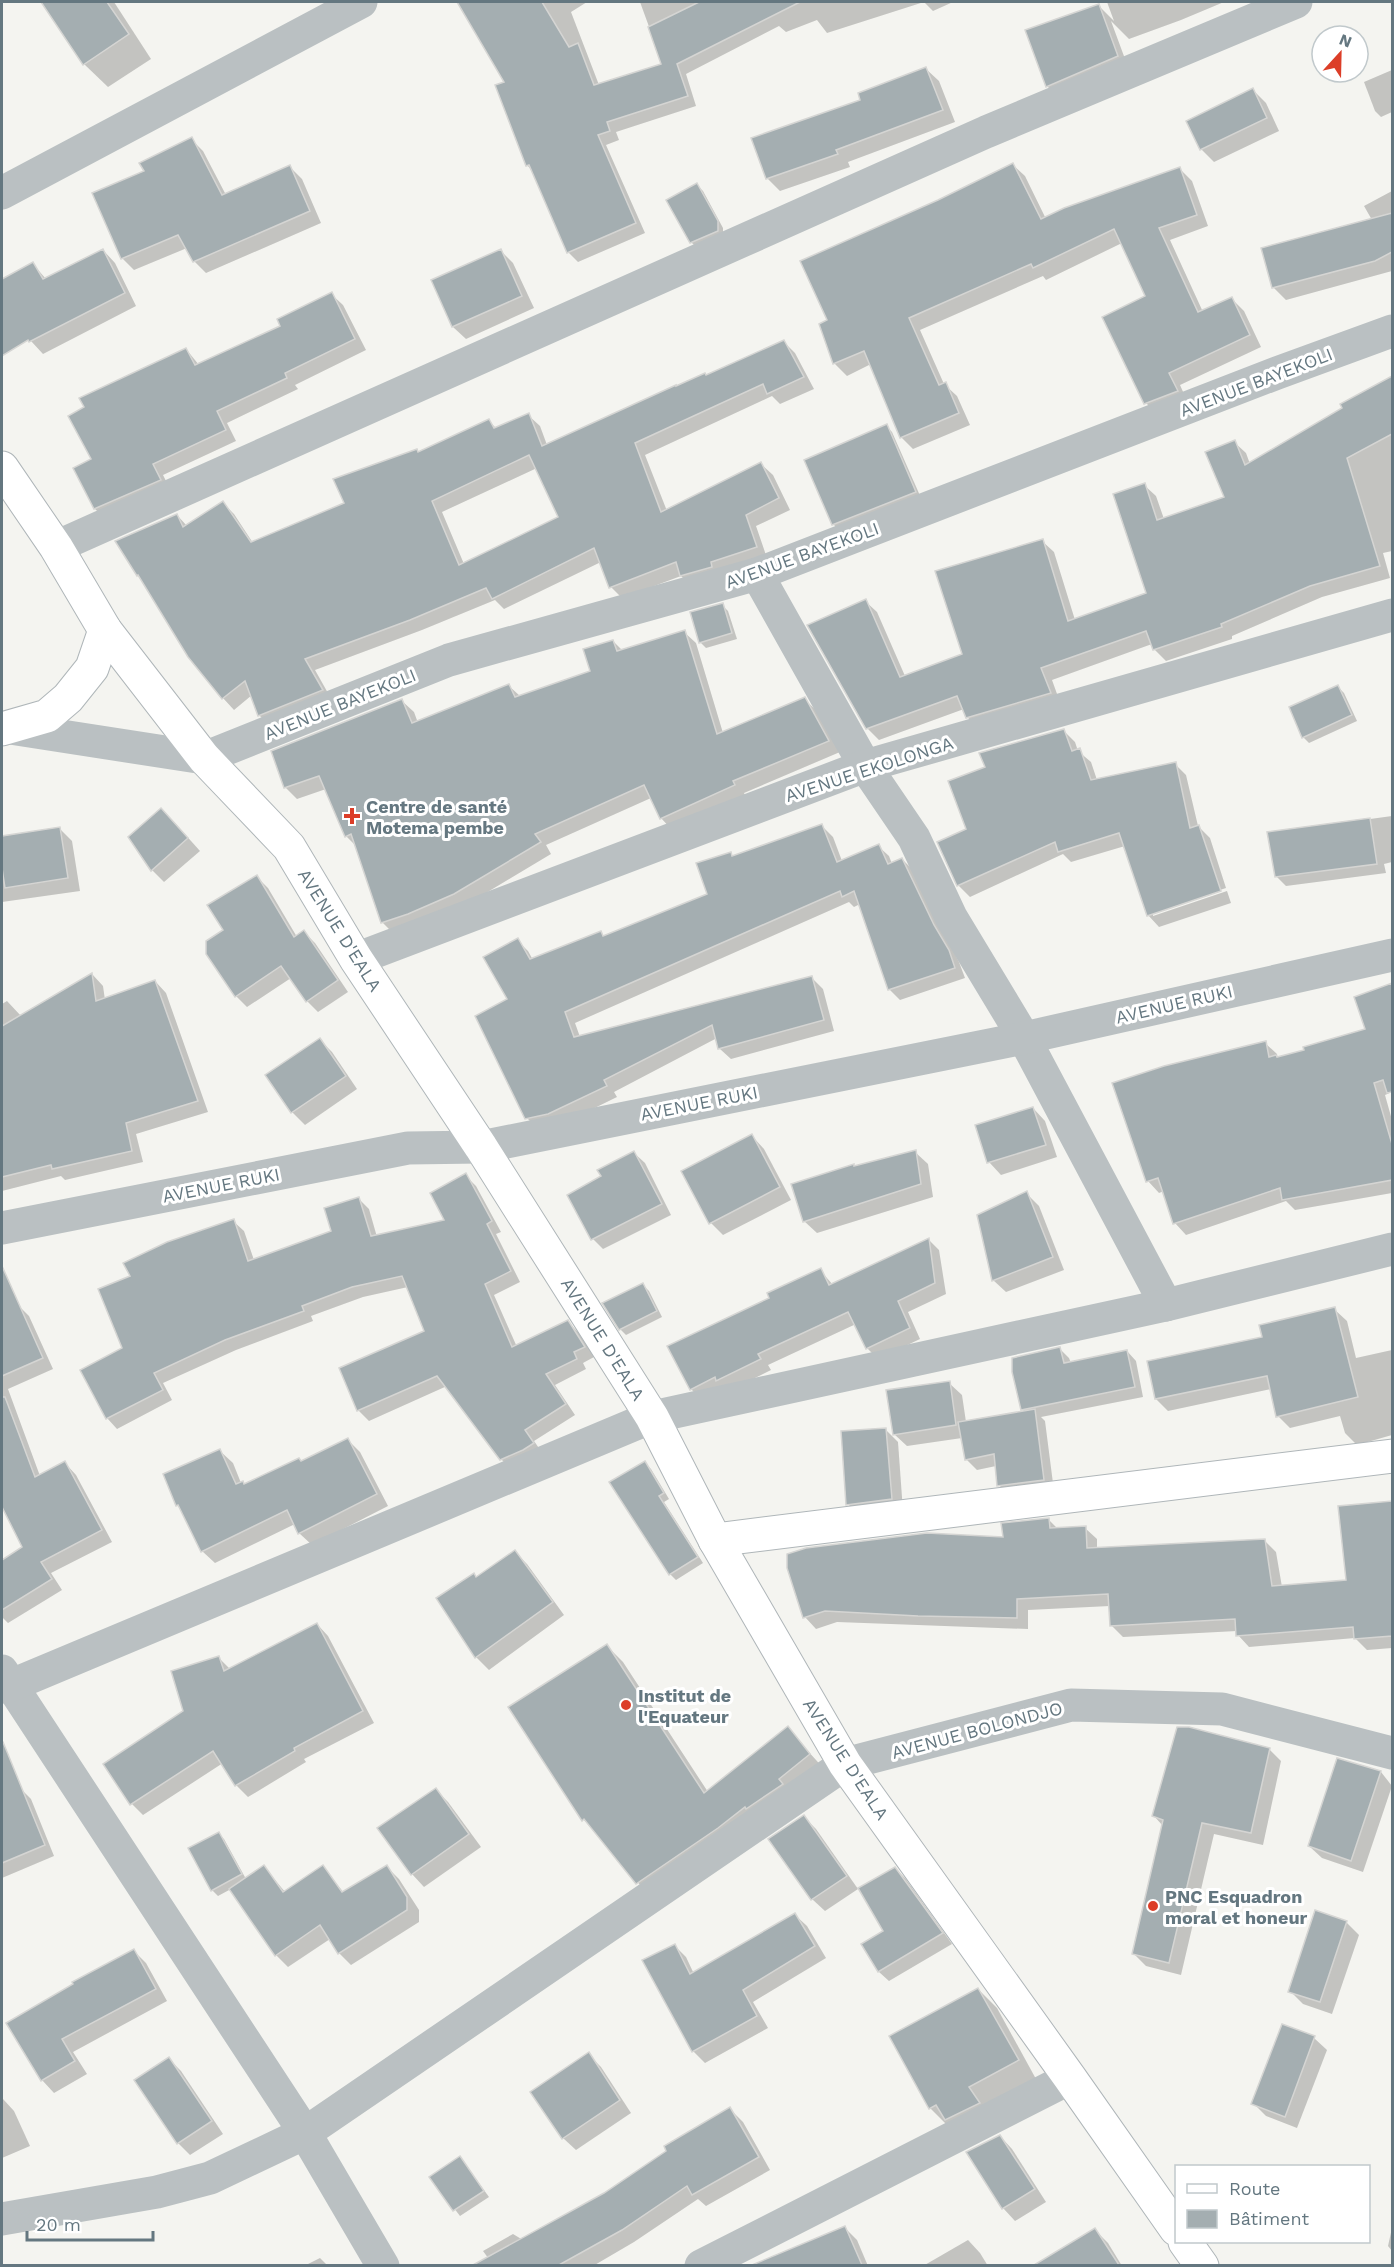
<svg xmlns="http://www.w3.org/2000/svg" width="1394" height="2267" font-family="'Work Sans',sans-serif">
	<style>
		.shadow { fill: #0003; fill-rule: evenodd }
		.building { fill: #a4aeb1; stroke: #d5d5d3; stroke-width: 1.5; fill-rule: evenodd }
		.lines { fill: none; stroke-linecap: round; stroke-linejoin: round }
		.secondary-casing { stroke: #afb6b9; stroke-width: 35 }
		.street { stroke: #bac0c2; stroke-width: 33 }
		.secondary { stroke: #fff; stroke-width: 33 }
		.poi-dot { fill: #dc3e28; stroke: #fff; stroke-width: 2 }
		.labels { text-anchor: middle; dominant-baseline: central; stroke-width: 6; stroke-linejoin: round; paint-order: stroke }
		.street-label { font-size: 18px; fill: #647780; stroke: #fff }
		.poi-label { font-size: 18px; font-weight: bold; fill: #647780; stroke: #fff; text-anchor: start }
	</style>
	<rect width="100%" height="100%" fill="#f4f4f0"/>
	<g class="shadow">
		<path d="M43,2H114L151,59L108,87L84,64Z"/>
		<path d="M464,2H587L571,12L599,85L663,65L640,2H953L933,11L924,2L827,33L817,20L786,32L779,26L686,74L696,106L616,132L619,140L606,145L645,233L578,262L568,252L534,173L527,165L506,82L460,4Z"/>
		<path d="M1107,2H1224L1181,20L1129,39L1111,21L1128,67L1058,97L1047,86L1098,5L1114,21Z"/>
		<path d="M926,69L939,81L955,122L848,162L850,167L780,191L767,178L862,101Z"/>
		<path d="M1392,70V112L1381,117L1375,111L1364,82Z"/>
		<path d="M1253,90L1266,103L1279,131L1214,162L1202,150L1188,121Z"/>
		<path d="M191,139L203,151L226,195L290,167L302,179L321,223L206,273L194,261L187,248L134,270L122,258L146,172Z"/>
		<path d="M1013,165L1025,176L1046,219L1180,169L1192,181L1208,226L1170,240L1203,312L1232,299L1244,311L1261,347L1180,385L1188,403L1158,415L1146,403L1147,297L1122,243L1046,280L1043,276L920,330L944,384L957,396L970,425L913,449L901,437L871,364L847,376L835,364L820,324L829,320L939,202Z"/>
		<path d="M697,185L703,191L723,228V237L697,248L692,243L668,200Z"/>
		<path d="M1392,191V271L1286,300L1273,287L1372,220L1364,206Z"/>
		<path d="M103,250L115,263L136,306L43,354L31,341L2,291V281L32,263L46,279Z"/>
		<path d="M501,251L513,263L534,308L466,339L453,327L433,281Z"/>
		<path d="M331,294L343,305L366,350L295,385L298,389L227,423L236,441L163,475L171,491L107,520L95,509L75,469L93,459L186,349L199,365L282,326Z"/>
		<path d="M783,341L795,353L814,389L780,404L772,396L645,455L667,511L761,464L773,475L790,510L756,526L767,558L692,587L681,576L622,598L611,587L601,562L504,609L495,600L422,630L315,670L333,702L271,727L259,715L252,695L234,710L223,698L117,542L177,515L187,526L222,502L234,514L253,543L346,504L419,454L489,421L496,428L528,415L540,426L547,445ZM537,468L560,518L464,564L442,512Z"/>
		<path d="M1392,378V551L1383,553L1390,578L1322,597L1232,636V639L1166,661L1154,649L1152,644L1052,680L1061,705L979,728L967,717L964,709L879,740L867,728L865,601L877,612L905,676L964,655L1042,541L1054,552L1075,620L1148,594L1144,485L1156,496L1164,519L1226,498L1234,442L1246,453L1250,464L1344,408L1342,405Z"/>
		<path d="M886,426L892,432L921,498L839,530L833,524Z"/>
		<path d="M722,605L728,611L737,639L706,648L700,642Z"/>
		<path d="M684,632L696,643L723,733L804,699L816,710L840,752L744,793L746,797L672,830L661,818L651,798L546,845L551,854L466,905L394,934L382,922L358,848L346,836L326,789L297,799L285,787L402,701L414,712L418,723L509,686L520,696L592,672L613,641L623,651Z"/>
		<path d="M1338,687L1344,693L1357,721L1309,743L1303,737Z"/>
		<path d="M1063,730L1075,742L1078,751L1091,762L1097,780L1175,764L1186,775L1198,826L1210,838L1226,888L1153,912V916L1227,891L1231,903L1159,927L1148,915L1125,846L1071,862L1063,854L970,897L958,885L968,830L987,768Z"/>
		<path d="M1392,816V862L1384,864L1386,873L1286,886L1276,876L1269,833Z"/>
		<path d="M174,822L200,851L164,882L152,870L130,837Z"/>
		<path d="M822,826L833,837L842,861L878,846L889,856L892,864L902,859L913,870L959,962L965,978L900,1000L889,989L860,904L854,907L849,902L575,1023L580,1037L812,978L823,989L834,1031L731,1059L720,1049L717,1038L614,1092L617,1097L560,1125L538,1129L527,1118L509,999L517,940L528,951L533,960L600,933L604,937L709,895L730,854L733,857Z"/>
		<path d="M59,828L72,841L80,891L2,902V837Z"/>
		<path d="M257,877L268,888L297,937L304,932L315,943L348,992L318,1012L307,1001L291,978L247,1007L236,996L225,931Z"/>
		<path d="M92,974L103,986L105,1000L155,981L166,993L208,1112L136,1134L143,1162L65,1180L61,1176L2,1191V1004L7,1001L21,1016Z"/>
		<path d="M1386,987L1392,993V1092L1385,1095L1392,1120V1193L1295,1210L1286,1201L1186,1235L1175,1223L1164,1191L1159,1193L1148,1181L1265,1043L1277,1054L1278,1059L1367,1030Z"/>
		<path d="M320,1040L332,1052L357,1089L305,1125L292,1112L267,1075Z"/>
		<path d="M1033,1108L1045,1121L1057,1157L1001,1175L989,1162L977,1126Z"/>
		<path d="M752,1136L764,1149L791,1200L723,1235L711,1223Z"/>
		<path d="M915,1152L928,1164L933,1197L817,1233L804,1221L855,1168Z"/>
		<path d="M634,1153L645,1163L671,1215L603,1249L593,1239L603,1177Z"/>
		<path d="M465,1175L476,1186L501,1232L496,1234L520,1282L494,1295L517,1347L568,1322L578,1332L594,1357L583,1363L586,1369L555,1385L575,1415L534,1441L543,1454L512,1470L501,1459L447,1386L369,1421L359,1411L341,1369L426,1332L408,1287L363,1297L311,1316L313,1321L236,1350L163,1383L172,1400L117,1429L107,1418L124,1349L132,1276L233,1221L244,1231L254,1260L333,1231L359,1199L369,1209L377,1237L446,1221Z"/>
		<path d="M1026,1193L1039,1206L1064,1270L1006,1292L993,1280Z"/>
		<path d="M928,1239L939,1250L946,1294L908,1312L920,1339L878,1359L867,1348L856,1324L768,1365L771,1370L729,1391L702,1400L691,1389L771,1298L820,1270L833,1285Z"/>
		<path d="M643,1285L649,1291L662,1317L626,1335L620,1329Z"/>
		<path d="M18,1305L29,1316L53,1369L8,1389L40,1476L65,1463L76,1475L112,1542L51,1573L62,1590L8,1623L2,1617V1562L24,1548L3,1507H2V1312Z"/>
		<path d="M1334,1309L1347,1321L1356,1358L1392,1350V1435L1357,1445L1345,1433L1340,1416L1290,1428L1278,1416L1271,1389L1168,1411L1156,1399L1264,1339Z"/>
		<path d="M1060,1349L1069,1358L1071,1363L1127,1351L1136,1361L1143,1397L1041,1417L1045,1421L1054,1491L1009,1496L999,1485L996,1466L977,1470L966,1459L962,1438L907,1446L894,1434L949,1383L962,1395L966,1422L1025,1412L1022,1409Z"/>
		<path d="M886,1430L898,1442L903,1511L860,1517L848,1504Z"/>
		<path d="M348,1440L360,1452L388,1506L312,1545L299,1533L295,1524L215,1563L202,1551L178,1505L220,1451L233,1463L241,1483L245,1485L301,1463Z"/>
		<path d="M645,1463L651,1469L669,1499L664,1502L703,1563L676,1580L670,1574Z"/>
		<path d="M1392,1503V1648L1367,1650L1355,1638L1249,1647L1238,1635L1237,1631L1123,1637L1111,1625L1110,1606L1028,1610V1629L837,1622L816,1629L805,1617L1048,1519L1058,1529L1085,1528L1097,1539V1549L1265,1541L1276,1552L1282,1587L1348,1582L1340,1508Z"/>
		<path d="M515,1552L527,1564L564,1615L489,1670L476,1657L438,1598L477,1579Z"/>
		<path d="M317,1624L328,1636L374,1723L304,1759L306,1762L248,1797L237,1786L223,1763L143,1815L132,1804L219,1658L230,1669Z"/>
		<path d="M607,1646L623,1662L708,1792L787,1728L826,1771L653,1900L584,1820L510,1707Z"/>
		<path d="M1269,1749L1281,1761L1263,1845L1214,1834L1181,1975L1146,1966L1134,1954L1163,1826L1154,1816Z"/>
		<path d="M1381,1772L1392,1786L1363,1872L1322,1858L1309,1846Z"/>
		<path d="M20,1788L31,1799L54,1856L2,1878V1795Z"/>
		<path d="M436,1790L448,1802L481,1847L424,1887L412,1874Z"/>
		<path d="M804,1817L816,1829L858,1889L825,1911L812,1899Z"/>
		<path d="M218,1833L224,1839L246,1879L264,1867L286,1893L323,1867L344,1893L387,1867L399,1879L419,1910V1922L351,1965L339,1953L330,1939L288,1967L276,1955L231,1889L218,1896L212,1890Z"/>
		<path d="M895,1868L905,1878L952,1944L889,1981L879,1972L864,1945L885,1932Z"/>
		<path d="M795,1915L807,1926L826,1958L753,2002L768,2028L705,2063L693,2051L644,1961L675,1946L686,1957L694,1974Z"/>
		<path d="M1346,1922L1359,1935L1332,2014L1303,2004L1290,1991Z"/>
		<path d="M134,1951L146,1963L167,2001L73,2052L87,2074L54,2093L42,2080L8,2024Z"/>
		<path d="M978,1989L997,2008L1036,2079L948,2126L930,2108Z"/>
		<path d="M1314,2038L1327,2050L1297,2128L1266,2116L1253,2103Z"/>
		<path d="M588,2054L601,2067L631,2113L576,2150L563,2138Z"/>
		<path d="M169,2059L181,2071L223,2134L190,2155L178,2143Z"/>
		<path d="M3,2099L14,2111L30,2146L2,2158Z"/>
		<path d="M730,2109L743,2122L770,2170L706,2206L698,2199L634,2242L593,2266H494L483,2251L513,2234L523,2240L605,2194Z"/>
		<path d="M1000,2136L1012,2149L1046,2202L1015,2221L1003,2208Z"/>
		<path d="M465,2164L489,2197L460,2216L431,2178Z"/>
		<path d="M845,2228L857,2240L868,2266H758Z"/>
		<path d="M1392,2228V2251L1388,2246Z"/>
		<path d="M1095,2230L1108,2243L1122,2266H1068L1059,2252Z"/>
		<path d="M968,2240L980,2253L988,2266H923Z"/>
		<path d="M320,2258L328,2266H304Z"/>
	</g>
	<g class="building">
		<path d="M41,2H107L129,34L83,65Z"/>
		<path d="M457,2H542L569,47L578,43L594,85L661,64L648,27L699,2H800L677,64L688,96L607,122L610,131L598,135L636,223L567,253L529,165L526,166L495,85L504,82Z"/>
		<path d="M1099,4L1118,56L1046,87L1025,30Z"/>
		<path d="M926,67L943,110L836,150L838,154L766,179L751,138L860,100L858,93Z"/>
		<path d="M1253,88L1267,118L1200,150L1186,121Z"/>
		<path d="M192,137L222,195L290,165L310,211L193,262L178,235L121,259L92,193L144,171L139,163Z"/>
		<path d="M1013,163L1041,219L1064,208L1180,167L1197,215L1159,228L1198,312L1232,297L1250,335L1169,373L1178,391L1144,404L1102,317L1145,296L1114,229L1033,268L1031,264L909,318L939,385L946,382L959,413L900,438L864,351L833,364L819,324L827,320L800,261L938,200Z"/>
		<path d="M697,183L718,221V231L690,243L666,200Z"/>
		<path d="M1392,213V252L1375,261L1272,288L1261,248Z"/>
		<path d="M103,249L125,293L29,342L28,340L2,356V279L33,262L43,279Z"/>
		<path d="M501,249L522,296L452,327L431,280Z"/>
		<path d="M332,292L355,339L285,373L287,378L217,411L226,430L153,464L161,480L94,509L73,468L91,459L68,416L84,407L79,398L186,348L195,365L280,326L277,319Z"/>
		<path d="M784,340L804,377L767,394L763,384L635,443L661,512L761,462L779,498L746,515L757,547L711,562L712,567L680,576L676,562L609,588L594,548L492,599L486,588L410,620L305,659L323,690L258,716L245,681L222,699L188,657L138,575L137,576L115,541L177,514L183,527L223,501L251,542L344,503L333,479L417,449L418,452L489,419L494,428L529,413L542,446L676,385V386L705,373L706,375ZM529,455L558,517L459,565L432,501Z"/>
		<path d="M1392,376V434L1347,458L1380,566L1310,586L1221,624L1222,627L1153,650L1146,631L1041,668L1051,693L966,718L957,696L866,729L807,625L866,599L900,677L962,654L935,571L1043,539L1068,621L1146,593L1113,494L1145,483L1157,520L1224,497L1205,452L1235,440L1245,465L1342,408L1340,404Z"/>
		<path d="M887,424L916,492L832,525L804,460Z"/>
		<path d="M723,603L732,633L699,643L690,612Z"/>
		<path d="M685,630L717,734L805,697L829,741L733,781L735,785L660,819L644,785L535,834L541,842L454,894L408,914L381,923L351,834L345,837L319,776L284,788L271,751L402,699L412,723L509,684L515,697L590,671L583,649L613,640L617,651Z"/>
		<path d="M1338,685L1352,715L1302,738L1289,707Z"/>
		<path d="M1064,729L1072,751L1080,748L1091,780L1176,762L1190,828L1199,825L1221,891L1147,916L1119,833L1058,852L1055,842L957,886L937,842L966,829L948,781L985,767L979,753Z"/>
		<path d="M161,808L188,838L151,871L128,837Z"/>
		<path d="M1370,818L1377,864L1275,877L1267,832Z"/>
		<path d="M822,824L837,862L879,844L888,864L902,858L934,925L949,950L955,968L888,990L854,891L842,897L840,891L565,1012L574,1037L812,976L824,1020L718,1049L712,1025L604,1080L607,1086L548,1114L525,1119L475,1016L507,999L483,957L518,938L530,959L601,931L603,936L707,894L696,863L731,852L732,856Z"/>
		<path d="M60,827L68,878L5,888L2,868V836Z"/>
		<path d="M257,875L294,937L304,930L338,980L306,1002L281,966L235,997L206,954V941L223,930L207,905Z"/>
		<path d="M92,973L96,1001L155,980L198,1101L126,1123L132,1151L52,1169L51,1165L2,1177V1026Z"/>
		<path d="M1392,983V1092L1387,1093L1383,1080L1374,1083L1392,1144V1180L1282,1200L1280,1188L1173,1224L1158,1178L1146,1182L1112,1083L1164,1066L1266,1041L1269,1057L1276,1055L1277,1057L1304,1050L1303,1047L1365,1029L1354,997Z"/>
		<path d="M320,1038L346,1076L291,1113L265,1075Z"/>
		<path d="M1033,1107L1046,1145L987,1163L975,1125Z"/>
		<path d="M752,1134L780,1187L709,1224L681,1171Z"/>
		<path d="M916,1150L921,1184L803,1222L791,1184L854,1164V1166Z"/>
		<path d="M634,1151L662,1204L591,1240L567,1195L601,1176L597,1170Z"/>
		<path d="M466,1173L492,1221L487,1224L511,1271L485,1284L512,1347L568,1320L585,1347L574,1352L577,1359L546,1374L566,1404L525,1430L534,1443L523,1450L500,1460L437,1376L357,1411L339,1368L424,1331L402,1276L352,1287L302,1306L304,1311L225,1340L154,1373L163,1390L106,1419L80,1370L122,1348L98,1289L130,1276L123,1263L167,1242L234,1219L248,1261L331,1231L324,1208L359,1197L371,1236L444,1220L430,1193Z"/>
		<path d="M1027,1191L1053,1257L992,1281L977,1215Z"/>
		<path d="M929,1238L935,1283L898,1301L910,1328L866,1349L848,1312L758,1354L761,1359L716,1381L715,1377L690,1390L667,1346L769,1298L767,1293L821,1268L829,1285Z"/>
		<path d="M2,1266L43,1358L2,1376Z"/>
		<path d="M643,1283L657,1311L619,1330L602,1303Z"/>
		<path d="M1335,1307L1358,1397L1276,1417L1267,1376L1155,1399L1147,1361L1262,1337L1259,1325Z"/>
		<path d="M1060,1347L1064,1363L1127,1350L1135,1387L1021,1410L1012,1372V1358Z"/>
		<path d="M950,1381L956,1425L893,1435L886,1390Z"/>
		<path d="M2,1397H5L35,1477L65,1461L102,1530L41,1562L52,1579L2,1610V1560L22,1547L2,1507Z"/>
		<path d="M1035,1409L1044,1480L997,1486L994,1454L965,1460L958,1422Z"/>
		<path d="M886,1428L892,1499L846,1505L841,1431Z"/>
		<path d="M348,1438L377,1494L298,1534L287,1510L201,1552L178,1505L176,1506L163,1474L220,1449L236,1484L243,1481L244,1484L299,1458L301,1461Z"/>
		<path d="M645,1461L664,1493L659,1496L698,1557L669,1575L609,1482Z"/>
		<path d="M1392,1501V1636L1354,1639L1353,1627L1236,1636L1235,1619L1110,1626L1108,1594L1017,1599V1618L918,1616L825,1611L803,1618L787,1568V1554L806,1548L927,1533L1003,1537L1001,1523L1049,1518L1050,1528L1086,1526L1087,1548L1265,1539L1272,1586L1346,1580L1338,1506Z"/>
		<path d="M515,1550L553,1602L475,1658L436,1598L474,1573L476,1577Z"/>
		<path d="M317,1623L363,1711L294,1748L295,1751L235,1786L213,1751L130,1805L103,1764L183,1711L171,1671L219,1656L224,1671Z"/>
		<path d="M607,1644L704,1793L788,1726L810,1754L779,1779L783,1784L746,1809L745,1807L718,1828L636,1884L584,1819L582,1821L508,1707Z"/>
		<path d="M1177,1727H1189L1270,1748L1251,1833L1202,1823L1169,1963L1132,1954L1163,1820L1152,1816Z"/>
		<path d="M2,1742H3L45,1845L2,1863Z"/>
		<path d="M1337,1758L1381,1771L1351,1861L1308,1846Z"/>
		<path d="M436,1788L469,1834L411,1875L377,1828Z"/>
		<path d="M804,1815L847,1876L811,1900L768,1839Z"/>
		<path d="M219,1832L242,1874L211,1891L188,1848Z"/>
		<path d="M264,1865L283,1892L323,1865L342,1892L387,1865L407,1897V1910L338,1954L320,1925L275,1956L229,1889Z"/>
		<path d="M895,1867L943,1933L878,1972L861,1944L883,1931L858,1888Z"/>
		<path d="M1315,1910L1347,1921L1320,2002L1288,1992Z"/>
		<path d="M795,1913L815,1946L743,1990L757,2016L692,2052L642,1960L675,1944L690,1974Z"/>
		<path d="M134,1949L156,1989L62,2039L75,2061L41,2081L6,2023L73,1984L72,1982Z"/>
		<path d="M978,1988L1019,2060L969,2087L980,2103L945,2120L936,2105L929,2109L889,2036Z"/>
		<path d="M1282,2024L1315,2036L1285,2117L1251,2104Z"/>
		<path d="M589,2052L620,2100L562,2139L530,2092Z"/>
		<path d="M169,2057L212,2121L177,2144L134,2080Z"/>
		<path d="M730,2107L759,2157L692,2195L687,2186L622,2230L559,2265H473L604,2193L666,2151L664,2146Z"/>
		<path d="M1000,2135L1035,2189L1002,2209L966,2152Z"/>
		<path d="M460,2156L484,2191L453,2211L429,2177Z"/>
		<path d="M845,2226L862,2265H752Z"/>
		<path d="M1095,2228L1119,2265H1034Z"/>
	</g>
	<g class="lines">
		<defs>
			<g id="secondary">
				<path d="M2,468L56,547L105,630L204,758L289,847L356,959L481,1147L652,1417L715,1540L845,1764L1070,2078L1176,2229"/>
				<path d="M2,729L47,716L68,698L92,668L105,630"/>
				<path d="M715,1540L1392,1456"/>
				<path d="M1185,2242L1202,2266"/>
			</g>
		</defs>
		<use href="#secondary" class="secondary-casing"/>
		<g class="street">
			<path d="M2,193L361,2"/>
			<path d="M56,547L986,132L1296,2"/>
			<path d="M757,574L865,766L914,838L951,917L1024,1038L1166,1305"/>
			<path d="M10,728L204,758L449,660L757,574L1277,373L1392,331"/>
			<path d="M356,959L865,766L1392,615"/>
			<path d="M2,1228L408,1148L481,1147L1024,1038L1392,955"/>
			<path d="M2,1671L305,2133L383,2266"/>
			<path d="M2,1687L12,1685L652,1417L1166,1305L1392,1249"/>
			<path d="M2,2219L157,2192L210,2178L305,2133L845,1764L1071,1705L1222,1709L1392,1753"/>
			<path d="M701,2266L1070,2078"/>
		</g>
		<use href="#secondary" class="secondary"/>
	</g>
	<g class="poi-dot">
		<path d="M349 807h6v6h6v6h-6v6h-6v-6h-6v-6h6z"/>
		<circle cx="626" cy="1705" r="6"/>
		<circle cx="1153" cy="1906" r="6"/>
	</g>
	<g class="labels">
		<g class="street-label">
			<text transform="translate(1256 382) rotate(-21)">AVENUE BAYEKOLI</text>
			<text transform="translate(802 555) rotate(-20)">AVENUE BAYEKOLI</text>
			<text transform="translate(340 704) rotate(-22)">AVENUE BAYEKOLI</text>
			<text transform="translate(869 769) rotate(-18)">AVENUE EKOLONGA</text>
			<text transform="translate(340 930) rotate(58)">AVENUE D'EALA</text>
			<text transform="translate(1174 1004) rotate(-13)">AVENUE RUKI</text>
			<text transform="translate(699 1103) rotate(-11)">AVENUE RUKI</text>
			<text transform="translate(221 1185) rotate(-11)">AVENUE RUKI</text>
			<text transform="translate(603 1339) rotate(58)">AVENUE D'EALA</text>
			<text transform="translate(977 1730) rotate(-15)">AVENUE BOLONDJO</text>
			<text transform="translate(846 1759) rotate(57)">AVENUE D'EALA</text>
		</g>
		<g class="poi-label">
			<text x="366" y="806">Centre de santé<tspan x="366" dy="21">Motema pembe</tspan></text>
			<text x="638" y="1695">Institut de<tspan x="638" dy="21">l'Equateur</tspan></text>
			<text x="1165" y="1896">PNC Esquadron<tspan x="1165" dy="21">moral et honeur</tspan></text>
		</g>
	</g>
	<rect width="1394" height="2267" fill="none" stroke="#647780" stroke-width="6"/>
	<rect x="1175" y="2165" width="195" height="78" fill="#ffffff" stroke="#c1c9cc" stroke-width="1.5"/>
	<rect x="1187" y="2184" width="30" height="9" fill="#ffffff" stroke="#c1c9cc" stroke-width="1.5"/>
	<text x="1229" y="2195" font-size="18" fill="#647780">Route</text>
	<rect x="1187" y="2210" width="30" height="18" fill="#a4aeb1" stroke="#c1c9cc" stroke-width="1.5"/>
	<text x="1229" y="2225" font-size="18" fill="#647780">Bâtiment</text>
	<g transform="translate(1340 54) rotate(22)"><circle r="28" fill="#ffffff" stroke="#c1c9cc" stroke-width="1.5"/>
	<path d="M0-4.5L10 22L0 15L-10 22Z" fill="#dc3e28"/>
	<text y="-9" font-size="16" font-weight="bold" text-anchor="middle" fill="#647780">N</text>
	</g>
	<path d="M27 2231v9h126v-9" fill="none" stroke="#647780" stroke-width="3"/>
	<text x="36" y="2231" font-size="18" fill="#647780" stroke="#ffffff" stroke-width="4.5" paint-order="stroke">20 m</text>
</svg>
